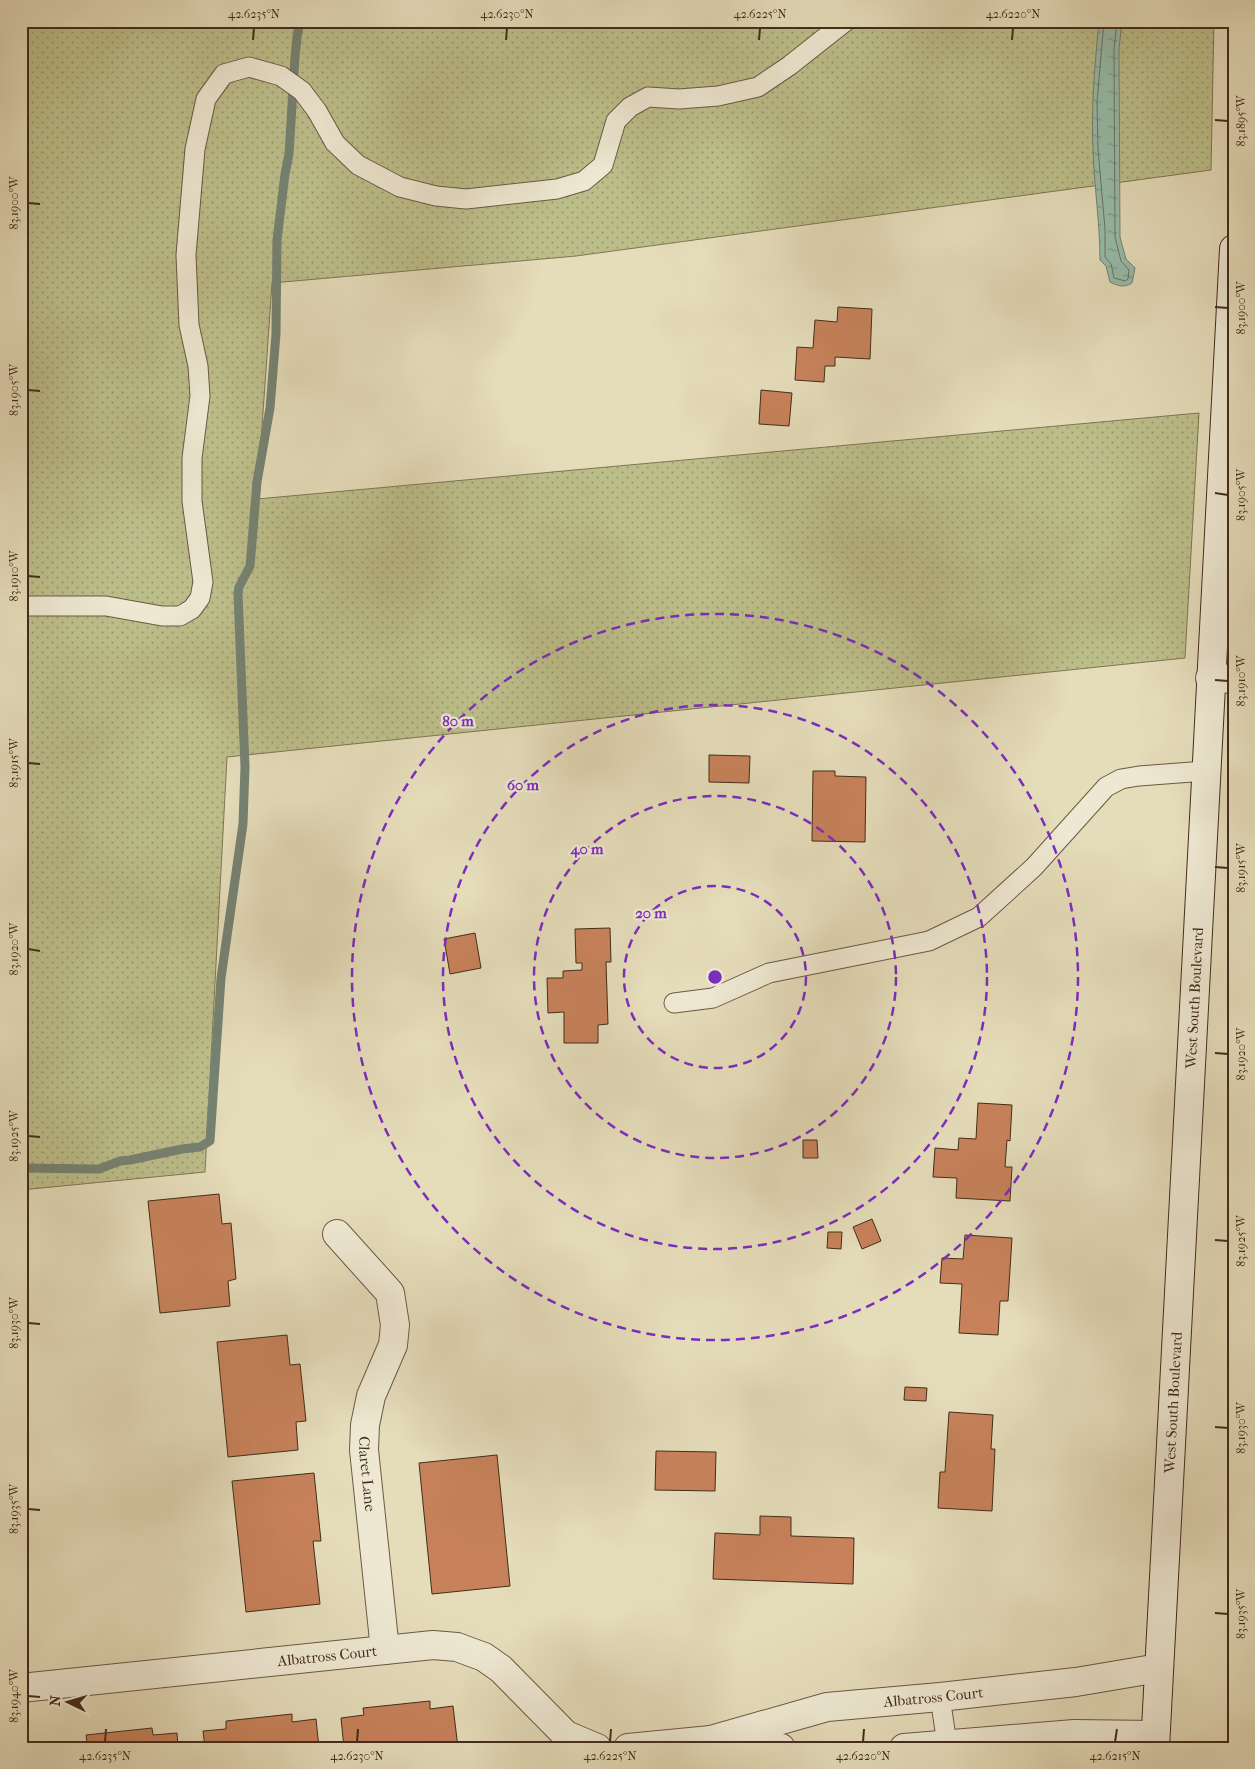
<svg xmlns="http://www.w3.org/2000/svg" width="1255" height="1769" font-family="'IM FELL French Canon',serif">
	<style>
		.grass { fill: url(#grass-dots); stroke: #807554 }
		.water { fill: url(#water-ripples); stroke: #758272 }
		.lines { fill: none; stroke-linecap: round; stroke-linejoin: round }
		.shore { stroke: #6d7464; stroke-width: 1 }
		.stream { stroke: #758272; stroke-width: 9 }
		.building { fill: #c7825b; stroke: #432c1d }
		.service-casing { stroke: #6c5844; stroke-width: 21 }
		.minor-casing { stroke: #6c5844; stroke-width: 30 }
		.secondary-casing { stroke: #432c1d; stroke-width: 30 }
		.service { stroke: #eee8d2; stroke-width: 19 }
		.minor { stroke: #eee8d2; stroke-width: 28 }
		.secondary { stroke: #eee8d2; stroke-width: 28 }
		.ticks { fill: none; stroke: #432c1d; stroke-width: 2 }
		.ring { fill: none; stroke: #7b2cbf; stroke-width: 2.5; stroke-dasharray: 9 6 }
		.labels { text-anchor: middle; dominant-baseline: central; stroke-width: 4.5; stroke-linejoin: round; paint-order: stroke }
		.street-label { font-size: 15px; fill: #432c1d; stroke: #eee8d2 }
		.centre { fill: #7b2cbf; stroke: #eee8d2; stroke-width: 2.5 }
		.ring-label { font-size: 15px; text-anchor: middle; font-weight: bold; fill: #7b2cbf; stroke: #eee8d2; stroke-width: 4.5; stroke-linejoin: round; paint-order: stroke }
		.neatline { fill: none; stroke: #432c1d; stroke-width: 2 }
		.ticks-label { font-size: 12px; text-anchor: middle; fill: #432c1d }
	</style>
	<defs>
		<pattern id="grass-dots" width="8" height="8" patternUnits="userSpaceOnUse" patternTransform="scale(1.25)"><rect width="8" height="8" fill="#bcbe8a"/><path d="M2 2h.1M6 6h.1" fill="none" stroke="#9a9b70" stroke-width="1.8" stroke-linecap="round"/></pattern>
		<pattern id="water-ripples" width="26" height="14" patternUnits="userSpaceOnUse" patternTransform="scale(1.25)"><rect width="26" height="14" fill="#97bcaa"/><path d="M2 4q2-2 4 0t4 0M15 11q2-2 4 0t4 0" fill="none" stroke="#7d998a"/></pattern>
	</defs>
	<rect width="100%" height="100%" fill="#e5dcba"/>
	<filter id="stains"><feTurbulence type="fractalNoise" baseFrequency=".004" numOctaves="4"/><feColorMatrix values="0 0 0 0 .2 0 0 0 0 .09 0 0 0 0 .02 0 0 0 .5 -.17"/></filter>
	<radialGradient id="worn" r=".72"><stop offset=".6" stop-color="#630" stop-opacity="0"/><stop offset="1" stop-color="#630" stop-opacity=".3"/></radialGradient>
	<path class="grass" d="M21,21H1214L1211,170L576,256L272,283L257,499L1199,413L1185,658L227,757L205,1172L21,1190Z"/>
	<path class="water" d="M1099,21H1122L1119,49L1120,237L1126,259L1135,268L1132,283C1124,288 1118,286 1110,282L1106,266L1100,260C1100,223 1094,186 1093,148C1091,106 1095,64 1099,21Z"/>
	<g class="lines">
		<path class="shore" d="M1104,21L1097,102L1098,149L1105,229V257L1111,264L1114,278L1125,281L1128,279L1129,270L1121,261L1115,237L1114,49L1117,21"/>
		<path class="stream" d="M21,1168L99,1169L120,1161L130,1160L182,1149L200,1147L210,1141L221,978L243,824L245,767L238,594L239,587L250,566L257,482L270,408L276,334L277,240L285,174L289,154L295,57L297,37L300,21"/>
	</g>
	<g class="building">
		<path d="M838,307L872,309L870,359L835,357V366H825L824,382L795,380L797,347L813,348L815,320L837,322Z"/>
		<path d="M761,390L792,393L789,426L759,424Z"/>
		<path d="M709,755L750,756L749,783L709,782Z"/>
		<path d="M813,771H835V776L866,777L865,842L812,841Z"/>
		<path d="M610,928L611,962H606L608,1024L598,1025V1043H564V1012L548,1013L547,978H563V971L582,970V963H576L575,929Z"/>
		<path d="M475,933L481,968L450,974L444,939Z"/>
		<path d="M978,1103L1012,1105L1010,1141L1007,1140L1005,1167H1012L1010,1201L956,1198L957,1178L933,1177L935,1148L958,1150L959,1138L976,1139Z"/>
		<path d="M803,1140H817L818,1158H803Z"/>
		<path d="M219,1194L222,1224L231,1223L236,1279L228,1281L230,1306L160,1313L148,1201Z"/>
		<path d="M872,1219L881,1241L862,1249L853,1227Z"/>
		<path d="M828,1232H842L841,1249L827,1248Z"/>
		<path d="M965,1235L1012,1238L1008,1301H1000L998,1335L959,1333L962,1284L940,1283L942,1258L963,1259Z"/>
		<path d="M287,1335L290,1365L300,1364L306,1421L296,1422L298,1450L228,1457L217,1342Z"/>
		<path d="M905,1387L927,1388L926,1401L904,1400Z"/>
		<path d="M949,1412L993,1415L991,1449H995L992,1511L938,1508L940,1472H945Z"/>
		<path d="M656,1451L716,1452L715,1491L655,1490Z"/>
		<path d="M497,1455L510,1586L432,1594L419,1463Z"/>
		<path d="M314,1473L321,1541H313L320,1604L246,1612L232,1481Z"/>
		<path d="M760,1516L791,1517V1536L854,1538L853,1584L713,1579L715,1533L760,1535Z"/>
		<path d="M430,1701V1709L453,1706L458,1748H344L341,1718L364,1715L363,1708Z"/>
		<path d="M292,1714V1722L316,1719L319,1748H205L203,1731L226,1729V1721Z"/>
		<path d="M152,1728L153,1735L177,1733L178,1748H64V1745L87,1742L86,1735Z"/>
		<path d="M41,1745V1748H21V1747Z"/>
	</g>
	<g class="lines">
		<defs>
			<g id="service">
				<path d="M21,606H106L162,616H180L192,609L200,598L203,582L192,501V458L200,396L198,366L189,325L186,255L195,149L206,99L224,74L249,67L281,76L302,91L317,111L335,143L358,165L400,187L436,196L466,199L557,189L584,181L603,165L616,121L630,107L648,97L679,99L718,96L758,87L789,66L846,21"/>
				<path d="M674,1003L713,998L769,973L929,941L979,917L1034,867L1106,787L1121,779L1139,776L1205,771"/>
				<path d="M940,1697L947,1744"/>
			</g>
			<g id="minor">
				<path d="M1210,678L1234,679"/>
				<path id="s1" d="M337,1234L390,1293L395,1325L393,1345L371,1396L365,1425L364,1450L385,1650"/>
				<path id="s2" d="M21,1688L433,1645L457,1647L484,1657L501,1669L566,1735L597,1748"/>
				<path d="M628,1748L711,1740"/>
				<path id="s3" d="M781,1748L711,1740L827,1707L940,1697L1076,1682L1159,1668"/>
				<path d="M904,1748L1074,1734L1155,1735"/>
			</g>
			<g id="secondary">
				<path id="s4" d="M1155,1748L1234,249"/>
			</g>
		</defs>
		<use href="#service" class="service-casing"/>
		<use href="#minor" class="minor-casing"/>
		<use href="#secondary" class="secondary-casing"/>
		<use href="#service" class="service"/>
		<use href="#minor" class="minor"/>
		<use href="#secondary" class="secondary"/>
	</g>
	<path class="ticks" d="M253,40L254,28M506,40L507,28M759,40L760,28M1012,40L1013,28M1215,120L1228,121M28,203L40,204M1215,307L1228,308M28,390L40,391M1215,493L1228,495M28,576L40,577M1215,680L1228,681M28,763L40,764M1215,867L1228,868M28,949L40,951M1215,1053L1228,1054M28,1136L40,1137M1215,1240L1228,1241M28,1323L40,1324M1215,1427L1228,1428M28,1509L40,1510M1215,1613L1228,1614M28,1696L40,1697M105,1742L106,1729M357,1742L358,1729M610,1742L611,1729M863,1742L864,1729M1115,1742L1117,1729"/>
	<g class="ring">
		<circle cx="715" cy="977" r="91"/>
		<circle cx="715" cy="977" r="181"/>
		<circle cx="715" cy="977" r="272"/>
		<circle cx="715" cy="977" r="363"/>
	</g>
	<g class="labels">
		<g class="street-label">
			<text stroke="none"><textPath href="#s4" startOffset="751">West South Boulevard</textPath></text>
			<text stroke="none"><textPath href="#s4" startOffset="346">West South Boulevard</textPath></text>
			<text stroke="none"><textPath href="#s1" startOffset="266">Claret Lane</textPath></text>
			<text stroke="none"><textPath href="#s2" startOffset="308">Albatross Court</textPath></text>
			<text stroke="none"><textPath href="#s3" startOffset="298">Albatross Court</textPath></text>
		</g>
	</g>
	<circle cx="715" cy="977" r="8" class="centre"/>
	<g class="ring-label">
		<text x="458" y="726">80 m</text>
		<text x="523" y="790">60 m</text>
		<text x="587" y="854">40 m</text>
		<text x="651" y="918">20 m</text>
	</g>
	<rect width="1255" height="1769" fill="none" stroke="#e5dcba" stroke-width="55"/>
	<g transform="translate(68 1702) rotate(275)" stroke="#eee8d2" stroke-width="4" paint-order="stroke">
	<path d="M0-4L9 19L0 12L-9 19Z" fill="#432c1d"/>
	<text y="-8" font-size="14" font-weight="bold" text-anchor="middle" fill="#432c1d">N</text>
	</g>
	<rect x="28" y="28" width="1200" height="1714" class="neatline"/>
	<g class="ticks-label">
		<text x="254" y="18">42.6235°N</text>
		<text x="507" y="18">42.6230°N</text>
		<text x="760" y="18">42.6225°N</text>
		<text x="1013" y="18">42.6220°N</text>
		<text transform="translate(1241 121) rotate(-90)" y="4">83.1895°W</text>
		<text transform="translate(14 203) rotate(-90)" y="4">83.1900°W</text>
		<text transform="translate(1241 308) rotate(-90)" y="4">83.1900°W</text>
		<text transform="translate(14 390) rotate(-90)" y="4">83.1905°W</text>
		<text transform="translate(1241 495) rotate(-90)" y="4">83.1905°W</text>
		<text transform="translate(14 576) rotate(-90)" y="4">83.1910°W</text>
		<text transform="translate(1241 681) rotate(-90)" y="4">83.1910°W</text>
		<text transform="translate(14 763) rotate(-90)" y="4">83.1915°W</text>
		<text transform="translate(1241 868) rotate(-90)" y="4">83.1915°W</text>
		<text transform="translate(14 949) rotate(-90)" y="4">83.1920°W</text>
		<text transform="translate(1241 1054) rotate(-90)" y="4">83.1920°W</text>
		<text transform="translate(14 1136) rotate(-90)" y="4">83.1925°W</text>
		<text transform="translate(1241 1241) rotate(-90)" y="4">83.1925°W</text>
		<text transform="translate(14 1323) rotate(-90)" y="4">83.1930°W</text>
		<text transform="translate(1241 1428) rotate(-90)" y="4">83.1930°W</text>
		<text transform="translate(14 1509) rotate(-90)" y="4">83.1935°W</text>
		<text transform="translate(1241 1614) rotate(-90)" y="4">83.1935°W</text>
		<text transform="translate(14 1696) rotate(-90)" y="4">83.1940°W</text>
		<text x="105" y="1760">42.6235°N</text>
		<text x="357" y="1760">42.6230°N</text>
		<text x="610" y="1760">42.6225°N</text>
		<text x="863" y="1760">42.6220°N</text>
		<text x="1115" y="1760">42.6215°N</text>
	</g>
	<rect width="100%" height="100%" filter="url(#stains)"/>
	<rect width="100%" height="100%" fill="url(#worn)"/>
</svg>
